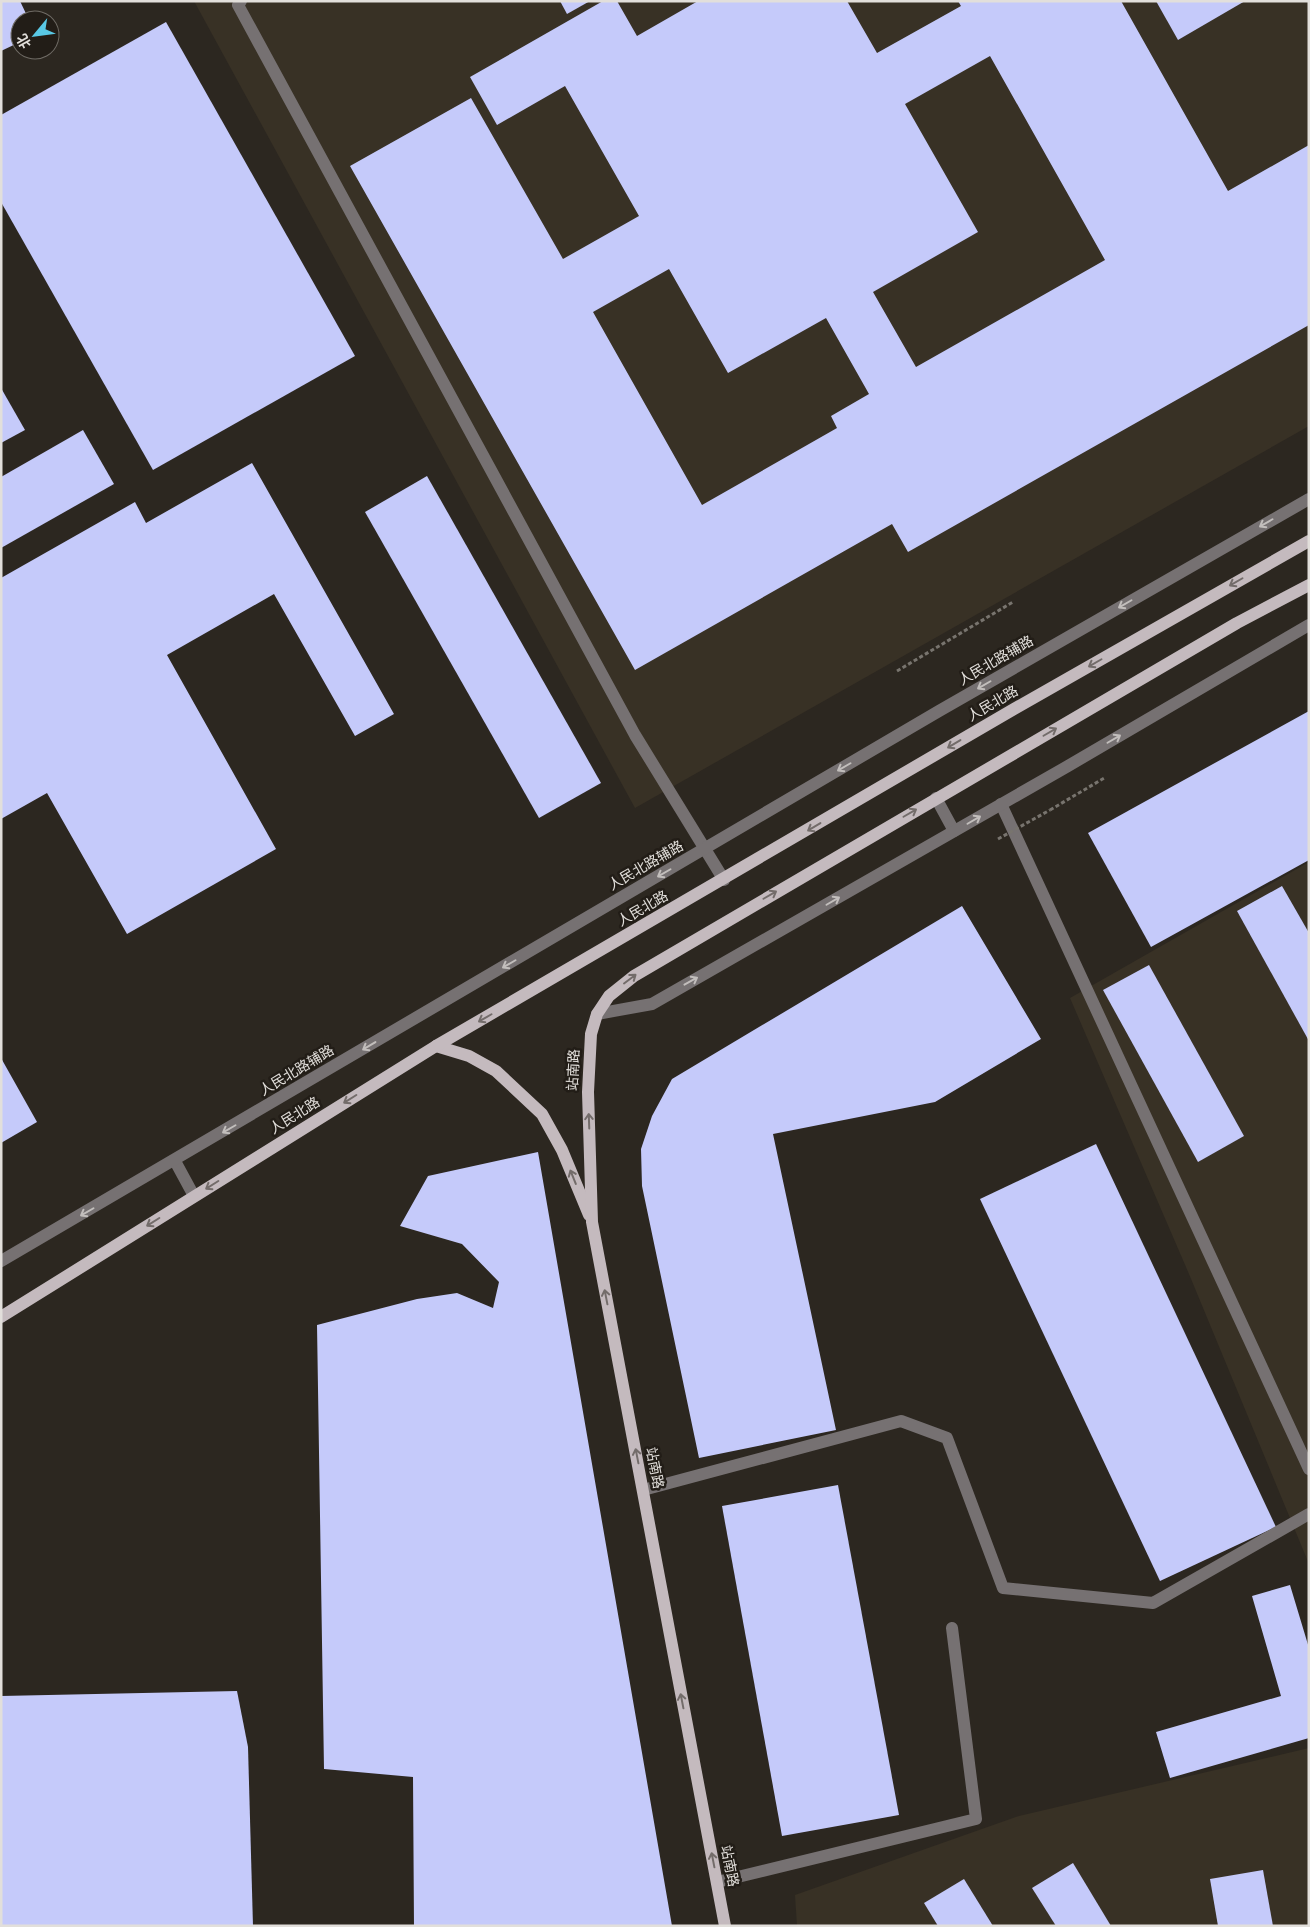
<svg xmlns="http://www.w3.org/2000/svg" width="1310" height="1927" font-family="'Source Sans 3','Noto Sans SC',sans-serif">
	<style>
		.built { fill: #383125 }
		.building { fill: #c5cafa; fill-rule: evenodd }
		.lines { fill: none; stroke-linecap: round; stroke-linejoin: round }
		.path { stroke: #78746e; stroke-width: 3; stroke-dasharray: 4 2.5; stroke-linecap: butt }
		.minor { stroke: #767172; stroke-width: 12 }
		.major { stroke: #c4babe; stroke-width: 12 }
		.path-bridge { stroke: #78746e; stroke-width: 3; stroke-dasharray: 4 2.5; stroke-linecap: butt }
		.oneway { stroke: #c2bebc }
		.oneway2 { stroke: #736c6a }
		.labels { text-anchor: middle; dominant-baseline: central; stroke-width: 5; stroke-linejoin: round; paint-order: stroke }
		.street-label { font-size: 14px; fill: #e2dfdb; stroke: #221d17 }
	</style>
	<rect width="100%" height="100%" fill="#2c2720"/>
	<g class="built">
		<path d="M194,1H1309V426L635,808Z"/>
		<path d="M1309,862V1564L1189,1274L1070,998Z"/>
		<path d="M1309,1748V1926H797L795,1895L1019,1816Z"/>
	</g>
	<g class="building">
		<path d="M1,1H20L29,20H20V42L1,51Z"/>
		<path d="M560,1H590L567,14Z"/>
		<path d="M603,1H617L637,36L698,1H847L877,53L961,6L958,1H1121L1228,191L1309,145V325L908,552L892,524L635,670L350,166L471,98L563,259L639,216L565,86L497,125L470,77ZM990,56L1105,260L916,367L873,292L978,232L905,104ZM669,269L728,373L826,318L869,394L831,416L837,428L702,505L593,312Z"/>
		<path d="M1156,1H1245L1178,40Z"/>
		<path d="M166,22L355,356L153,470L1,202V115Z"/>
		<path d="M1,388L25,430L1,443Z"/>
		<path d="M83,430L114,484L1,548V477Z"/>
		<path d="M252,463L394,714L355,736L274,594L167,655L276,849L127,934L47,793L1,819V578L135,502L146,523Z"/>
		<path d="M427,476L601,783L539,818L365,512Z"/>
		<path d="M1309,711V860L1151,947L1088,833Z"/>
		<path d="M1282,886L1309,933V1041L1237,911Z"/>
		<path d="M962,906L1041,1039L935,1102L773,1134L836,1430L699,1458L642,1186L641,1149L652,1116L672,1079Z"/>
		<path d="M1149,965L1244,1136L1198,1162L1103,990Z"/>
		<path d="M1,1058L37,1122L1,1143Z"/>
		<path d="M1096,1144L1276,1527L1160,1581L980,1199Z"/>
		<path d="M538,1152L672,1926H414L413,1777L324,1769L317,1325L417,1299L457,1293L493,1308L499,1282L462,1244L400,1226L428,1176Z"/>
		<path d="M838,1485L899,1815L782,1836L722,1506Z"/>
		<path d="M1290,1585L1309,1648V1738L1170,1778L1156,1732L1281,1696L1252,1596Z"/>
		<path d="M237,1691L248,1747L253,1926H1V1696Z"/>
		<path d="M1073,1863L1111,1926H1056L1032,1888Z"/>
		<path d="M1263,1870L1273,1926H1218L1210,1879Z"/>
		<path d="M964,1879L993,1926H938L924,1903Z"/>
	</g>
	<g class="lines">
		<g class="path">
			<path d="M897,671L1013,602"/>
			<path d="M1050,810L1106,777"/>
		</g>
		<g class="minor">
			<path d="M241,1L238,5L635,735L724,880"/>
			<path d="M936,798L954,831"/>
			<path d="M1001,804L1309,1469"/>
			<path d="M597,1014L652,1004L1068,766L1309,625"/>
			<path d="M175,1161L194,1196"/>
			<path d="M1,1261L939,711L1309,499"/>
			<path d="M643,1490L901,1421L947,1438L1003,1588L1153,1603L1309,1514"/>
			<path d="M717,1882L976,1819L952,1628"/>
		</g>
		<g class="major">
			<path d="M436,1046L469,1056L496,1071L542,1114L562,1150L589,1215"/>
			<path d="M1,1317L436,1046L1014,709L1309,541"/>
			<path d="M725,1926L592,1222L588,1092L591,1034L597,1014L609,996L634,976L1237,623L1309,585"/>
		</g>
		<path class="path-bridge" d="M998,839L1050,810"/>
	</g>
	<defs><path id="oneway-shaft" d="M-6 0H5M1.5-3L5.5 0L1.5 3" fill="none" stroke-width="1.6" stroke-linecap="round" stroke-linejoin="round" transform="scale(1.25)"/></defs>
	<g class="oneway">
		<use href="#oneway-shaft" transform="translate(1266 523) rotate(150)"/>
		<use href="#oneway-shaft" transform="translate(1125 604) rotate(150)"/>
		<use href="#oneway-shaft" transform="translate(984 685) rotate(150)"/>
		<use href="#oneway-shaft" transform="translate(1114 739) rotate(-30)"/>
		<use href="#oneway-shaft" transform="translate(844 767) rotate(150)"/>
		<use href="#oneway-shaft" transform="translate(974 820) rotate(-30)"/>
		<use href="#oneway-shaft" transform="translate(664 873) rotate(150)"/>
		<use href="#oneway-shaft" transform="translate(833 901) rotate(-30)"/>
		<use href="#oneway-shaft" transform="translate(509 964) rotate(150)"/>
		<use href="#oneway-shaft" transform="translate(691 981) rotate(-29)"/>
		<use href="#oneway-shaft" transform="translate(369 1046) rotate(149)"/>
		<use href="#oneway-shaft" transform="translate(229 1129) rotate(150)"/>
		<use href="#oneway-shaft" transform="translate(87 1212) rotate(150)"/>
	</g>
	<g class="oneway2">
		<use href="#oneway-shaft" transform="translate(1236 582) rotate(150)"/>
		<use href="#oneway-shaft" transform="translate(1095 663) rotate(150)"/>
		<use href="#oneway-shaft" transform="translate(1050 732) rotate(-30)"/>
		<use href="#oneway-shaft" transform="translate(954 744) rotate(149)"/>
		<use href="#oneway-shaft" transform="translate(910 813) rotate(-30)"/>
		<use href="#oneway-shaft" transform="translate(814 827) rotate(149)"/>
		<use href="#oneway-shaft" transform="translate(770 895) rotate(-30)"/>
		<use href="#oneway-shaft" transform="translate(630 979) rotate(-37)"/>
		<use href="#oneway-shaft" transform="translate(485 1018) rotate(150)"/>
		<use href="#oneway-shaft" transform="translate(350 1099) rotate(148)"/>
		<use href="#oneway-shaft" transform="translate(589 1121) rotate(-92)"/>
		<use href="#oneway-shaft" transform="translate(573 1177) rotate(-112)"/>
		<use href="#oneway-shaft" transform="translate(212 1185) rotate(148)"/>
		<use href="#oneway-shaft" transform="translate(153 1222) rotate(148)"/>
		<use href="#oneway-shaft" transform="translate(606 1297) rotate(-101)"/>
		<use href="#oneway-shaft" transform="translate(637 1456) rotate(-101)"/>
		<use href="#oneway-shaft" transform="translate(682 1701) rotate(-101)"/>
		<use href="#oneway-shaft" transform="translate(713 1860) rotate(-101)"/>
	</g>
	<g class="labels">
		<g class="street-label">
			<text transform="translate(996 661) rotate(-30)">人民北路辅路</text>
			<text transform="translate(993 704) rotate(-30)">人民北路</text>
			<text transform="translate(646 866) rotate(-30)">人民北路辅路</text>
			<text transform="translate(643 909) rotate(-30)">人民北路</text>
			<text transform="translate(574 1070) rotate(-87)">站南路</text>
			<text transform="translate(297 1071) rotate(-31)">人民北路辅路</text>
			<text transform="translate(295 1116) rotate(-32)">人民北路</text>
			<text transform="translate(654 1468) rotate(79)">站南路</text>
			<text transform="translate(729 1866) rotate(79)">站南路</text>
		</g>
	</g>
	<rect width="1310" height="1927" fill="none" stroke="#e2dfdb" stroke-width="5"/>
	<g transform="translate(35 35) rotate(241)"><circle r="24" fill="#221d17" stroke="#6f6b65"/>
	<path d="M0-4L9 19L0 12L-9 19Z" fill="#59c8e5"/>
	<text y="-8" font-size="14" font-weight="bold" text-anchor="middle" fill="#e2dfdb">北</text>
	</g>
</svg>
